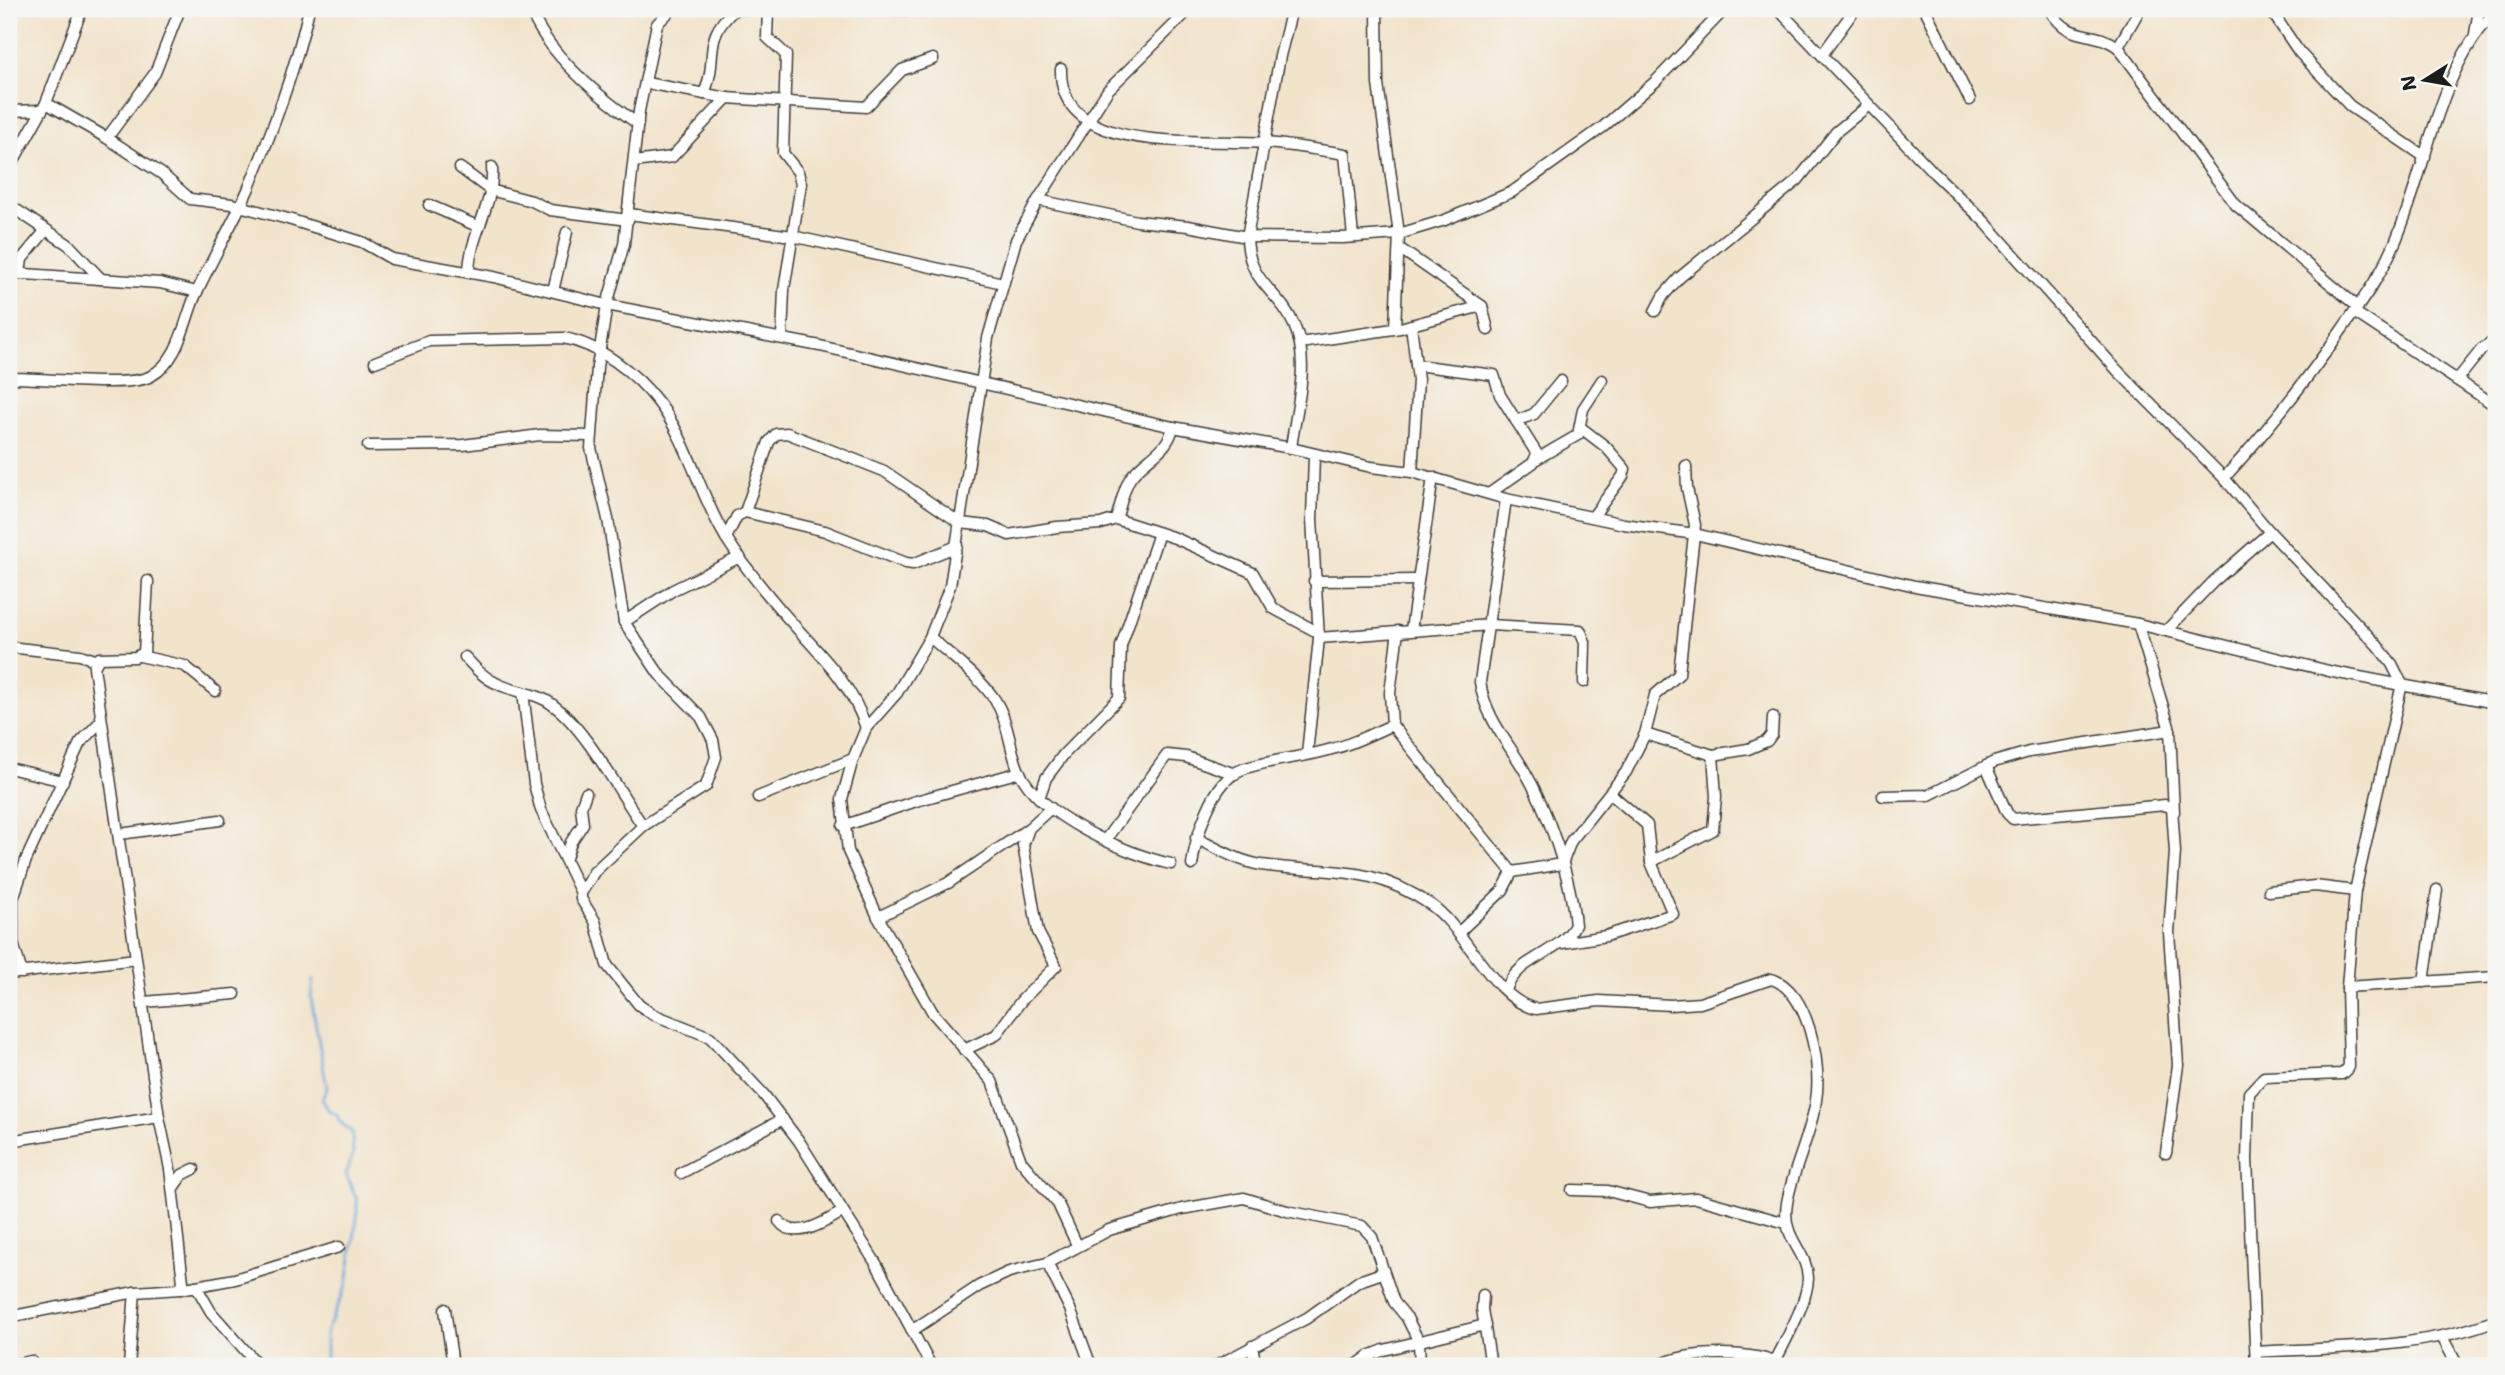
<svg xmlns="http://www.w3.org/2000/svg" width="2505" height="1375" font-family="'Shantell Sans',sans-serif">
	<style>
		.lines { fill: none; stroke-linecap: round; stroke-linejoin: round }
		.stream { stroke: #6dabdf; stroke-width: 2.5 }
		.minor-casing { stroke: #3c3a36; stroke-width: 13 }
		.minor { stroke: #fff; stroke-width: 10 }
	</style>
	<rect width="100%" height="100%" fill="#f6f6f2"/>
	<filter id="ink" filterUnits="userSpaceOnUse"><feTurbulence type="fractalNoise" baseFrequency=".0143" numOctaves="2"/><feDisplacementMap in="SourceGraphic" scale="14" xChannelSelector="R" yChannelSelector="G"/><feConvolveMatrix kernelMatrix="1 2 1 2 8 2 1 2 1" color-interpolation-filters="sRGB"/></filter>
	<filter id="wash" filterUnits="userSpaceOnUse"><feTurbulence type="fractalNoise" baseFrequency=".00686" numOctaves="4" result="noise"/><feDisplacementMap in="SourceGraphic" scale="28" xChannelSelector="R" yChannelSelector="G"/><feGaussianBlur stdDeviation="1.57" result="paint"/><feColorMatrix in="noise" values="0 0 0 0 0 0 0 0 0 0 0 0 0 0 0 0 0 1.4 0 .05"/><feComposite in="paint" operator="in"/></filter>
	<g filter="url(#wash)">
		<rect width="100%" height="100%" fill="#f2e3cb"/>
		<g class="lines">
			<path class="stream" d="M313,979L311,998L327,1088L322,1099L329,1111L337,1115L339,1121L352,1132L353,1154L346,1174L357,1200V1219L347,1284L326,1333V1366"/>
		</g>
	</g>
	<g filter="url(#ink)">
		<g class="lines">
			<defs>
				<g id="minor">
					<path d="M530,9C548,55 598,96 638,124"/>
					<path d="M672,9L657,24L639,111L624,244L607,305L597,367L591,448L608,519L624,622L659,674L701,717L713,740L716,757L706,786L643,826L594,872L581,893V899L595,921L607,965L639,1005L652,1014L710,1037L764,1095L799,1141L877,1265L931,1366"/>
					<path d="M743,9H821"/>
					<path d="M849,9L911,10"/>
					<path d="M1377,9L1378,84L1399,234L1395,328"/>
					<path d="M1778,9L1933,172L1984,221L2117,370L2224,478L2270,532L2377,645L2392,664L2402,684L2355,891L2347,987L2349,1067L2342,1074L2264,1077L2249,1093L2247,1159L2256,1366"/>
					<path d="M1925,9L1970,100"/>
					<path d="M2049,9C2072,45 2089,27 2118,47L2236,205L2358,307"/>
					<path d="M2270,9L2299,52L2350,106L2425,157"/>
					<path d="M768,11L767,37L786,55L783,153L798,172L801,184L784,290L782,338"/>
					<path d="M2475,34L2479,9"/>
					<path d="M2118,47L2140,9"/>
					<path d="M1822,55L1855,9"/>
					<path d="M1061,69C1059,159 1206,137 1265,143C1292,145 1319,150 1345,154L1353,237"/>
					<path d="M646,83L727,98"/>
					<path d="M704,94C720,55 700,41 735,9"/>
					<path d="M46,103L107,138L155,73L180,9"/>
					<path d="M9,111L42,110"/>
					<path d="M107,138L162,174L190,199L232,204L288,219L362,242L392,259L494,277L607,305L820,346L1173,427L1291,448L1371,467L1412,472L1506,499L1624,524L1695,534L1915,586L2138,624L2333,672L2496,703"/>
					<path d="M634,162L672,157L727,98L866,107L902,70L933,59"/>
					<path d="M460,168L490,190L532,201L550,210L628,220"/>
					<path d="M9,169L46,103L82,9"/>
					<path d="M1038,200L1137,221L1188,226L1247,237L1343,238L1399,234L1445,220L1512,192L1603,127L1656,81L1725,9"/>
					<path d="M9,205L69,245L101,279"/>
					<path d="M429,205L477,226"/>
					<path d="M629,214L792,236L1003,283"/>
					<path d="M1399,248L1482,306L1488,330"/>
					<path d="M9,273L160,283L197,292"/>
					<path d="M469,273C469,236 495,204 492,167"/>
					<path d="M20,274L22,259L46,230"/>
					<path d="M553,291L567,232"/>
					<path d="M1655,311L1663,296L1679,278L1798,180L1836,132L1869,105"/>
					<path d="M2354,312L2496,406"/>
					<path d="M1411,325L1418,380L1412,472"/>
					<path d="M1300,343L1400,328L1482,306"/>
					<path d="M375,362L429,341L563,338C598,344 636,373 658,402C688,440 699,494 725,536C744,567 769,597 793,624C823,657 853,686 866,728"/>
					<path d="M1416,365L1494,375L1500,395L1537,454L1533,463L1490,493"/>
					<path d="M9,378C40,377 128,389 151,376C180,360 184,321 196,294C212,259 232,225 248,190C272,131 295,71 309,9"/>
					<path d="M2457,380L2482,349L2496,340"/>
					<path d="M1516,421L1534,414L1561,381"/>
					<path d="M1580,427L1606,447L1625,469L1623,476L1594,515"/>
					<path d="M368,446L463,445L540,435L591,436"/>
					<path d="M1291,448C1296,409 1311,362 1294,325C1279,290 1248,284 1247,237L1280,56L1292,9"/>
					<path d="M1535,460L1578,435L1583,409L1602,380"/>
					<path d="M2224,478C2268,430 2306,381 2343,328C2361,302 2380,277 2393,247C2427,172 2436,71 2496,11"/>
					<path d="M1506,499L1480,682C1485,716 1506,740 1523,768C1548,810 1571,877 1575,925C1559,955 1517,957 1506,990"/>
					<path d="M745,512L769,442L776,434L787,433L884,471L960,523L988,526L1009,535L1057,527L1101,524L1116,519C1121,506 1123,488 1131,477C1145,458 1168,452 1173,427"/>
					<path d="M1116,519L1175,538L1253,573L1273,608L1319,633"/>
					<path d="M726,538L737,516L745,512L825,531L906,563L913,564L957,546"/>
					<path d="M1314,581L1418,580"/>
					<path d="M624,622L673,590L740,557"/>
					<path d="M2138,624L2170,730L2174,812"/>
					<path d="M1411,630L1433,477"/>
					<path d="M1398,631L1390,693L1392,725L1512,872L1503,890L1458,933"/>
					<path d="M2166,631L2213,582L2270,532"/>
					<path d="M930,637C951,656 979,676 995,700C1009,722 1009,748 1019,771C1039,816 1126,854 1171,864"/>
					<path d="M1319,638L1490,625L1580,630L1585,642L1584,682"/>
					<path d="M9,647L80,655L95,660"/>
					<path d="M140,656L185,666L215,691"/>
					<path d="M465,657C475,668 484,678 498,684C516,693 537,692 553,705C585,728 620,793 643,826"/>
					<path d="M523,692L534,784L541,810L581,893"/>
					<path d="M1645,734L1713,755L1748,749L1767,741L1772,734L1773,717"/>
					<path d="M1307,754L1319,638L1312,519L1314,455"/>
					<path d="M1986,766L2007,813L2013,819L2165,805L2172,808L2175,852L2169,932L2178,1065L2166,1153"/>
					<path d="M9,768L63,781"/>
					<path d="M1883,796L1929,795L1994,762L2029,752L2170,730"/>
					<path d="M758,797L853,759"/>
					<path d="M1039,798L1046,778L1064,754L1119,698L1121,646L1159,533"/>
					<path d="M843,826L916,801L1020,772"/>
					<path d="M120,834L220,820"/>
					<path d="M1196,838C1216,848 1238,861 1261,865C1330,875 1367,862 1431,905C1466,929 1493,1000 1536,1009L1599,1001L1671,1005L1700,1003L1771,979C1809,989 1822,1067 1816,1100C1811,1135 1793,1168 1787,1203C1781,1239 1807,1250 1808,1278C1808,1301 1785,1341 1775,1362"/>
					<path d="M1106,839L1167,755L1186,757L1235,774"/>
					<path d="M566,858L571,842L583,824L581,807L586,793"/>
					<path d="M1651,862L1713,830L1716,797L1713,755"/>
					<path d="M1192,865C1196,836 1212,780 1243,769C1272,759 1303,758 1332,749C1353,744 1373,733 1392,725"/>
					<path d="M1512,872L1562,864L1571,841L1626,772L1645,734L1655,695L1679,674L1695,525L1687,488L1686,466"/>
					<path d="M2269,891L2315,886L2355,891"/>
					<path d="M878,917L948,883L1028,829"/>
					<path d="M1562,943L1606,936L1673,914L1651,862L1647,825L1611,794"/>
					<path d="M22,973L13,943V899L26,860L80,743L100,722"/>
					<path d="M9,974L136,959"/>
					<path d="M2424,982L2437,890"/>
					<path d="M2347,987L2496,977"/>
					<path d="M144,1002L235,994"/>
					<path d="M964,1050L996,1035L1021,1001L1056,966L1038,932L1023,845L1029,828L1051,808"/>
					<path d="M9,1141L159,1117"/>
					<path d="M681,1173L783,1119"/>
					<path d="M173,1188L182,1175L194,1169"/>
					<path d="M1572,1190L1608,1191L1650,1202L1696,1198L1786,1223"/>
					<path d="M779,1221C794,1242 825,1222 842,1212"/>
					<path d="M1077,1245L1058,1204L1021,1161L992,1081L933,1013L878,917L848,851L842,799L853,759L866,728L897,693L930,637L950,586L988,338L1016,240L1038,200L1108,90L1190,9"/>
					<path d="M1047,1263L1070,1309L1091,1366"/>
					<path d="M196,1286L211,1312L259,1366"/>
					<path d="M180,1289L235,1279L339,1247"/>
					<path d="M1483,1295L1482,1309L1491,1366"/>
					<path d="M445,1309L453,1366"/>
					<path d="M9,1317L135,1292L180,1289L183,1282L170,1169L159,1117L94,667L99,658L135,657L144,653L148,581"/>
					<path d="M913,1330L979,1286L1009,1272L1047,1263L1109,1230L1182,1209L1244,1198L1287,1211L1362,1226L1372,1237L1394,1302L1407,1318L1419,1342L1420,1366"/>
					<path d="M2442,1337L2458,1366"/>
					<path d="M1252,1346L1256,1366"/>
					<path d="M2256,1352C2337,1347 2419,1350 2496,1320"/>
					<path d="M9,1366L31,1361"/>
					<path d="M129,1366L135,1292"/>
					<path d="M1216,1366L1307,1318L1359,1281L1382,1273"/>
					<path d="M1355,1366L1369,1356L1384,1350L1485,1325"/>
					<path d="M1660,1366C1681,1350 1760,1350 1781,1366"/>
				</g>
			</defs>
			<use href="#minor" class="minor-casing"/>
			<use href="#minor" class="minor"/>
		</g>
	</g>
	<rect width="2505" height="1375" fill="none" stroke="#f6f6f2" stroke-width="35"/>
	<g transform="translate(2425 80) rotate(259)" stroke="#f6f6f2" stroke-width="5" paint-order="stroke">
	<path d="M0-5L12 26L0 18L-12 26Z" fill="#1c1c1c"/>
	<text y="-10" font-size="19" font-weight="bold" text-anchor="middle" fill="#1c1c1c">N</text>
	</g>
</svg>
